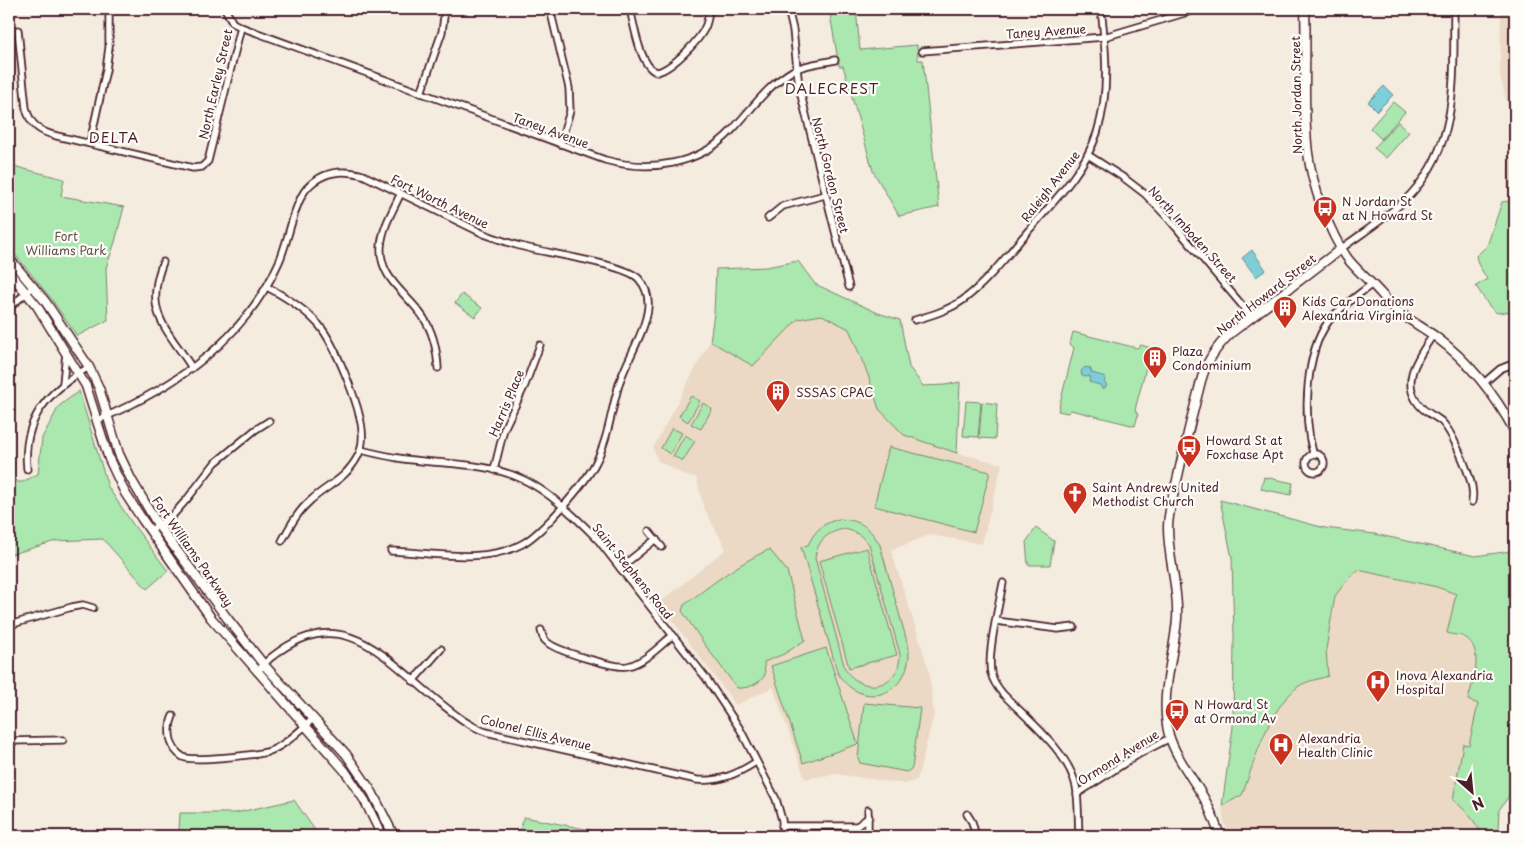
<svg xmlns="http://www.w3.org/2000/svg" width="1524" height="845" font-family="'Playpen Sans',sans-serif">
	<style>
		.built { fill: #ebd9c5 }
		.green { fill: #aae8af; stroke: #7a846d; fill-rule: evenodd }
		.water { fill: #7dced7; stroke: #698892 }
		.lines { fill: none; stroke-linecap: round; stroke-linejoin: round }
		.street-casing { stroke: #4a1f2b; stroke-width: 9 }
		.secondary-casing { stroke: #4a1f2b; stroke-width: 11 }
		.street { stroke: #fdfcf7; stroke-width: 5.5 }
		.secondary { stroke: #fdfcf7; stroke-width: 8 }
		.labels { text-anchor: middle; dominant-baseline: central; stroke-width: 4.5; stroke-linejoin: round; paint-order: stroke }
		.street-label { font-size: 12px; fill: #4a1f2b; stroke: #fdfcf7 }
		.poi-label { font-size: 12px; fill: #4a1f2b; stroke: #fdfcf7; text-anchor: start }
		.park-label { font-size: 12px; fill: #62514c; stroke: #fdfcf7 }
		.neighbourhood-label { font-size: 14px; letter-spacing: 1px; fill: #4a1f2b; stroke: #fdfcf7 }
	</style>
	<rect width="100%" height="100%" fill="#f5ece0"/>
	<filter id="ink" filterUnits="userSpaceOnUse"><feTurbulence type="fractalNoise" baseFrequency=".02" numOctaves="2"/><feDisplacementMap in="SourceGraphic" scale="10" xChannelSelector="R" yChannelSelector="G"/><feConvolveMatrix kernelMatrix="1 2 1 2 8 2 1 2 1" color-interpolation-filters="sRGB"/></filter>
	<g filter="url(#ink)">
		<g class="built">
			<path d="M1501,9H1515V188L1507,189L1510,117L1500,75Z"/>
			<path d="M822,315L849,329L868,375L879,409L957,453L1002,464L982,544L930,535L891,550L929,670L934,715L917,780L905,784L835,774L805,779L773,687L736,705L659,603L726,549L704,508L696,477L686,476L658,461L653,448L710,341L753,365L798,319Z"/>
			<path d="M1357,570L1437,587L1457,594L1447,633L1466,639L1473,647L1477,659L1475,675L1478,704L1469,745L1464,744L1453,800L1463,807L1474,819L1482,836H1230L1224,823L1222,806L1242,795L1268,727L1278,707L1300,685L1328,676L1326,649L1335,596L1348,579Z"/>
		</g>
		<g class="green">
			<path d="M829,9H856L860,50L917,45L918,60H923L939,207L899,216L873,171L843,66H839Z"/>
			<path d="M1393,102L1405,112L1381,139L1370,128Z"/>
			<path d="M1398,122L1409,132L1386,158L1374,148Z"/>
			<path d="M9,165L64,179L61,196L124,207L115,242L106,268L108,320L77,336L50,297L9,247Z"/>
			<path d="M1515,200V311L1497,313L1489,306L1476,286L1487,279L1478,264L1476,256L1487,246L1502,202Z"/>
			<path d="M798,261L815,284L878,313L900,320L909,367L923,386L945,385L960,382L957,453L904,435L879,409L868,375L849,329L822,315L798,319L753,366L710,341L714,313L716,269L766,267Z"/>
			<path d="M462,294L482,308L475,317L455,303Z"/>
			<path d="M1073,332L1137,348L1141,345L1151,348L1135,410L1138,415L1135,426L1071,410L1068,413L1058,411L1074,348L1070,344Z"/>
			<path d="M79,391L108,487L132,523L168,571L147,589L103,539L56,541L9,555V482H22L38,474L42,438L59,406Z"/>
			<path d="M691,396L700,401L688,422L679,416Z"/>
			<path d="M966,401L981,402L978,437L963,436Z"/>
			<path d="M982,402L997,404L995,439L979,438Z"/>
			<path d="M703,403L712,409L701,429L691,424Z"/>
			<path d="M672,428L682,433L670,454L661,448Z"/>
			<path d="M685,435L695,441L683,461L673,456Z"/>
			<path d="M889,447L990,472L974,532L874,506Z"/>
			<path d="M1264,477L1293,483L1291,495L1261,489Z"/>
			<path d="M1220,500L1325,528L1375,534L1475,556L1511,551L1515,542V720L1509,796L1499,810L1498,832L1482,834C1474,820 1466,810 1453,800L1463,744L1469,745L1478,704L1468,700C1472,683 1485,651 1466,638C1462,635 1452,635 1447,633L1456,594L1437,587L1358,570L1348,579L1335,596L1326,649L1328,676C1320,679 1306,681 1299,686C1267,710 1256,759 1242,795L1222,806L1233,727L1234,637L1232,558Z"/>
			<path d="M839,519C860,520 869,526 880,545L909,649C911,695 863,712 838,674L801,547L808,545C815,530 823,523 839,519ZM844,529C855,531 861,535 869,544L900,654C900,688 863,696 845,669L815,558C817,541 827,532 844,529Z"/>
			<path d="M1036,528L1054,541L1050,565H1028L1026,542Z"/>
			<path d="M867,548L897,655L849,668L819,561Z"/>
			<path d="M768,550H770L787,571L805,640L784,654L764,662L765,675C760,684 747,689 737,688L705,645L682,611L684,605C711,585 737,564 768,550Z"/>
			<path d="M826,648L858,744L803,763L771,666Z"/>
			<path d="M864,703L920,708L912,768L907,772L860,763L858,758Z"/>
			<path d="M294,800L319,836H200L179,832L180,813H235Z"/>
			<path d="M524,817L621,836H518Z"/>
		</g>
		<g class="water">
			<path d="M1384,86L1393,95L1377,111L1368,102Z"/>
			<path d="M1252,250L1266,270L1256,277L1242,258Z"/>
			<path d="M1085,367L1090,368L1092,373L1106,377L1104,382L1107,385L1106,387L1102,389L1100,385L1089,382L1090,376L1086,377L1082,376L1081,371Z"/>
		</g>
		<g class="lines">
			<defs>
				<g id="street">
					<path d="M225,9L233,23L241,27L605,160C649,172 699,166 732,130C754,107 765,87 794,70C806,64 822,63 835,60"/>
					<path d="M550,9L569,88L570,111L560,144"/>
					<path d="M630,9C634,24 640,68 657,72C672,69 701,39 706,25C708,19 709,14 708,9"/>
					<path d="M788,9L793,30L799,87L849,287"/>
					<path d="M18,30L26,108C30,125 40,132 57,136L193,168L202,167L208,161L241,27"/>
					<path d="M922,51L1104,37L1198,9"/>
					<path d="M421,93L442,32L445,9"/>
					<path d="M90,143L106,70L109,47V9"/>
					<path d="M1088,155L1124,178L1145,194L1169,219L1252,317"/>
					<path d="M401,193C393,210 382,228 381,247C379,279 408,294 423,317C434,333 437,350 438,368"/>
					<path d="M768,218L783,206L825,195"/>
					<path d="M1342,248C1365,231 1391,215 1411,194C1460,141 1453,76 1454,9"/>
					<path d="M163,262C143,313 167,328 192,368"/>
					<path d="M267,287C286,297 304,308 319,325C335,344 360,406 362,430C363,440 362,448 358,456C345,480 329,484 311,500C298,511 290,526 282,541"/>
					<path d="M9,308L34,286"/>
					<path d="M915,320C932,315 949,310 963,300C986,283 1005,258 1023,237C1050,205 1084,173 1097,133C1110,92 1106,50 1101,9"/>
					<path d="M1433,335C1418,358 1398,383 1422,408C1427,413 1435,416 1441,421C1452,431 1469,472 1472,487C1473,492 1473,497 1472,502"/>
					<path d="M1485,382L1500,369L1515,363"/>
					<path d="M63,383L66,353"/>
					<path d="M98,420C175,387 244,341 279,262C288,242 294,203 307,188C322,172 342,169 363,175L484,234C496,238 508,243 520,246C544,253 626,264 639,279C646,287 649,296 648,307C646,330 628,358 620,381C611,409 609,438 595,464C584,485 542,533 522,544C485,564 432,553 391,551"/>
					<path d="M361,450C373,453 386,456 398,458C439,465 483,461 522,479C549,491 579,520 599,541L706,678L740,729L776,799L782,820L783,836"/>
					<path d="M1313,453C1303,417 1305,354 1328,322C1340,307 1357,296 1372,284"/>
					<circle cx="1315" cy="463" r="9"/>
					<path d="M27,469C22,419 48,391 89,367"/>
					<path d="M494,470L504,429L525,385L540,345"/>
					<path d="M151,530L173,515L188,498L215,463L255,430L269,421"/>
					<path d="M649,531L662,547"/>
					<path d="M620,568L656,539"/>
					<path d="M1003,583C999,605 987,653 991,673C993,681 997,687 1003,694C1027,719 1068,751 1076,786C1079,802 1078,820 1079,836"/>
					<path d="M996,621L1058,629L1074,627"/>
					<path d="M9,625L72,607L83,605L93,608"/>
					<path d="M541,630C542,635 543,640 548,643C558,651 616,669 628,666C645,662 660,646 673,635"/>
					<path d="M257,672C262,667 267,660 273,656C342,601 385,658 438,701C453,713 467,725 486,732L697,780C720,782 737,774 756,762"/>
					<path d="M413,681L441,649"/>
					<path d="M173,716C167,729 169,749 183,757C193,762 254,755 267,752C285,746 299,731 313,719"/>
					<path d="M9,741L63,740"/>
					<path d="M1077,794L1139,754L1170,738"/>
					<path d="M868,810V836"/>
					<path d="M967,814L972,822L976,836"/>
					<path d="M782,826H857L869,817"/>
					<path d="M450,836H451"/>
				</g>
				<g id="secondary">
					<path d="M1305,9C1307,57 1302,106 1308,153C1312,185 1329,233 1348,259C1355,268 1364,276 1372,284C1381,293 1389,303 1398,311C1410,321 1424,328 1436,337C1471,363 1495,394 1515,432"/>
					<path d="M9,258L45,301L89,367L99,388L119,454L131,479L158,525L227,618L264,665L346,754L372,792L394,836"/>
					<path d="M9,272L37,306L86,386L109,459L125,493L142,519L211,618L345,771L365,801L382,836"/>
					<path d="M1220,836C1215,823 1211,810 1204,798C1193,779 1175,756 1169,735C1159,696 1174,657 1177,619C1179,588 1168,559 1168,528C1168,511 1174,493 1178,476C1185,444 1193,412 1201,381C1206,362 1217,346 1231,333L1342,248"/>
				</g>
			</defs>
			<use href="#street" class="street-casing"/>
			<use href="#secondary" class="secondary-casing"/>
			<use href="#street" class="street"/>
			<use href="#secondary" class="secondary"/>
		</g>
	</g>
	<defs>
		<symbol id="bus-pin" viewBox="-11 -11 22 30"><path d="M0 17L-7.5 6A9.5 9.5 0 1 1 7.5 6Z" fill="#c8321e" stroke="#fdfcf7"/><path d="M-5-6H5V4H4V6H2V4H-2V6H-4V4H-5ZM-3.5-4V0h7V-4ZM-3.5 1.2v1.5H-2V1.2ZM2 1.2v1.5H3.5V1.2Z" fill="#fff"/></symbol>
		<symbol id="building-pin" viewBox="-11 -11 22 30"><path d="M0 17L-7.5 6A9.5 9.5 0 1 1 7.5 6Z" fill="#c8321e" stroke="#fdfcf7"/><path d="M-4-6H4V6H1V3H-1V6H-4ZM-2.5-4.3h1.7v1.8h-1.7ZM.8-4.3h1.7v1.8H.8ZM-2.5-1h1.7V.8h-1.7ZM.8-1h1.7V.8H.8Z" fill="#fff"/></symbol>
		<symbol id="church-pin" viewBox="-11 -11 22 30"><path d="M0 17L-7.5 6A9.5 9.5 0 1 1 7.5 6Z" fill="#c8321e" stroke="#fdfcf7"/><path d="M-1.2-6h2.4v3.5h3.3v2.4h-3.3V6h-2.4V-.1h-3.3v-2.4h3.3Z" fill="#fff"/></symbol>
		<symbol id="hospital-pin" viewBox="-11 -11 22 30"><path d="M0 17L-7.5 6A9.5 9.5 0 1 1 7.5 6Z" fill="#c8321e" stroke="#fdfcf7"/><path d="M-5-5h3v3.5h4V-5h3V5h-3V1.5h-4V5h-3Z" fill="#fff"/></symbol>
	</defs>
	<g fill-rule="evenodd">
		<use href="#bus-pin" x="1311" y="194" width="28" height="38"/>
		<use href="#building-pin" x="1271" y="294" width="28" height="38"/>
		<use href="#building-pin" x="1141" y="344" width="28" height="38"/>
		<use href="#building-pin" x="764" y="378" width="28" height="38"/>
		<use href="#bus-pin" x="1175" y="433" width="28" height="38"/>
		<use href="#church-pin" x="1061" y="480" width="28" height="38"/>
		<use href="#hospital-pin" x="1364" y="668" width="28" height="38"/>
		<use href="#bus-pin" x="1163" y="697" width="28" height="38"/>
		<use href="#hospital-pin" x="1267" y="731" width="28" height="38"/>
	</g>
	<g class="labels">
		<g class="street-label">
			<text transform="translate(1046 31) rotate(-4)">Taney Avenue</text>
			<text transform="translate(215 84) rotate(-77)">North Earley Street</text>
			<text transform="translate(1296 95) rotate(-91)">North Jordan Street</text>
			<text transform="translate(551 130) rotate(20)">Taney Avenue</text>
			<text transform="translate(831 175) rotate(76)">North Gordon Street</text>
			<text transform="translate(1050 186) rotate(-52)">Raleigh Avenue</text>
			<text transform="translate(440 201) rotate(26)">Fort Worth Avenue</text>
			<text transform="translate(1193 234) rotate(48)">North Imboden Street</text>
			<text transform="translate(1266 294) rotate(-38)">North Howard Street</text>
			<text transform="translate(506 403) rotate(-67)">Harris Place</text>
			<text transform="translate(193 551) rotate(55)">Fort Williams Parkway</text>
			<text transform="translate(633 571) rotate(51)">Saint Stephens Road</text>
			<text transform="translate(536 732) rotate(14)">Colonel Ellis Avenue</text>
			<text transform="translate(1118 757) rotate(-32)">Ormond Avenue</text>
		</g>
		<g class="poi-label">
			<text x="1342" y="201">N Jordan St<tspan x="1342" dy="14">at N Howard St</tspan></text>
			<text x="1302" y="301">Kids Car Donations<tspan x="1302" dy="14">Alexandria Virginia</tspan></text>
			<text x="1172" y="351">Plaza<tspan x="1172" dy="14">Condominium</tspan></text>
			<text x="796" y="392">SSSAS CPAC</text>
			<text x="1206" y="440">Howard St at<tspan x="1206" dy="14">Foxchase Apt</tspan></text>
			<text x="1092" y="487">Saint Andrews United<tspan x="1092" dy="14">Methodist Church</tspan></text>
			<text x="1396" y="675">Inova Alexandria<tspan x="1396" dy="14">Hospital</tspan></text>
			<text x="1194" y="704">N Howard St<tspan x="1194" dy="14">at Ormond Av</tspan></text>
			<text x="1298" y="738">Alexandria<tspan x="1298" dy="14">Health Clinic</tspan></text>
		</g>
		<g class="park-label">
			<text x="66" y="236">Fort<tspan x="66" dy="14">Williams Park</tspan></text>
		</g>
		<g class="neighbourhood-label">
			<text x="832" y="88">DALECREST</text>
			<text x="114" y="137">DELTA</text>
		</g>
	</g>
	<rect width="1524" height="845" fill="none" stroke="#fdfcf7" stroke-width="30"/>
	<rect x="15" y="15" width="1494" height="815" fill="none" stroke="#4a1f2b" stroke-width="2" filter="url(#ink)"/>
	<g transform="translate(1472 792) rotate(153)" stroke="#fdfcf7" stroke-width="4" paint-order="stroke">
	<path d="M0-4L9 19L0 12L-9 19Z" fill="#4a1f2b"/>
	<text y="-8" font-size="14" font-weight="bold" text-anchor="middle" fill="#4a1f2b">N</text>
	</g>
</svg>
